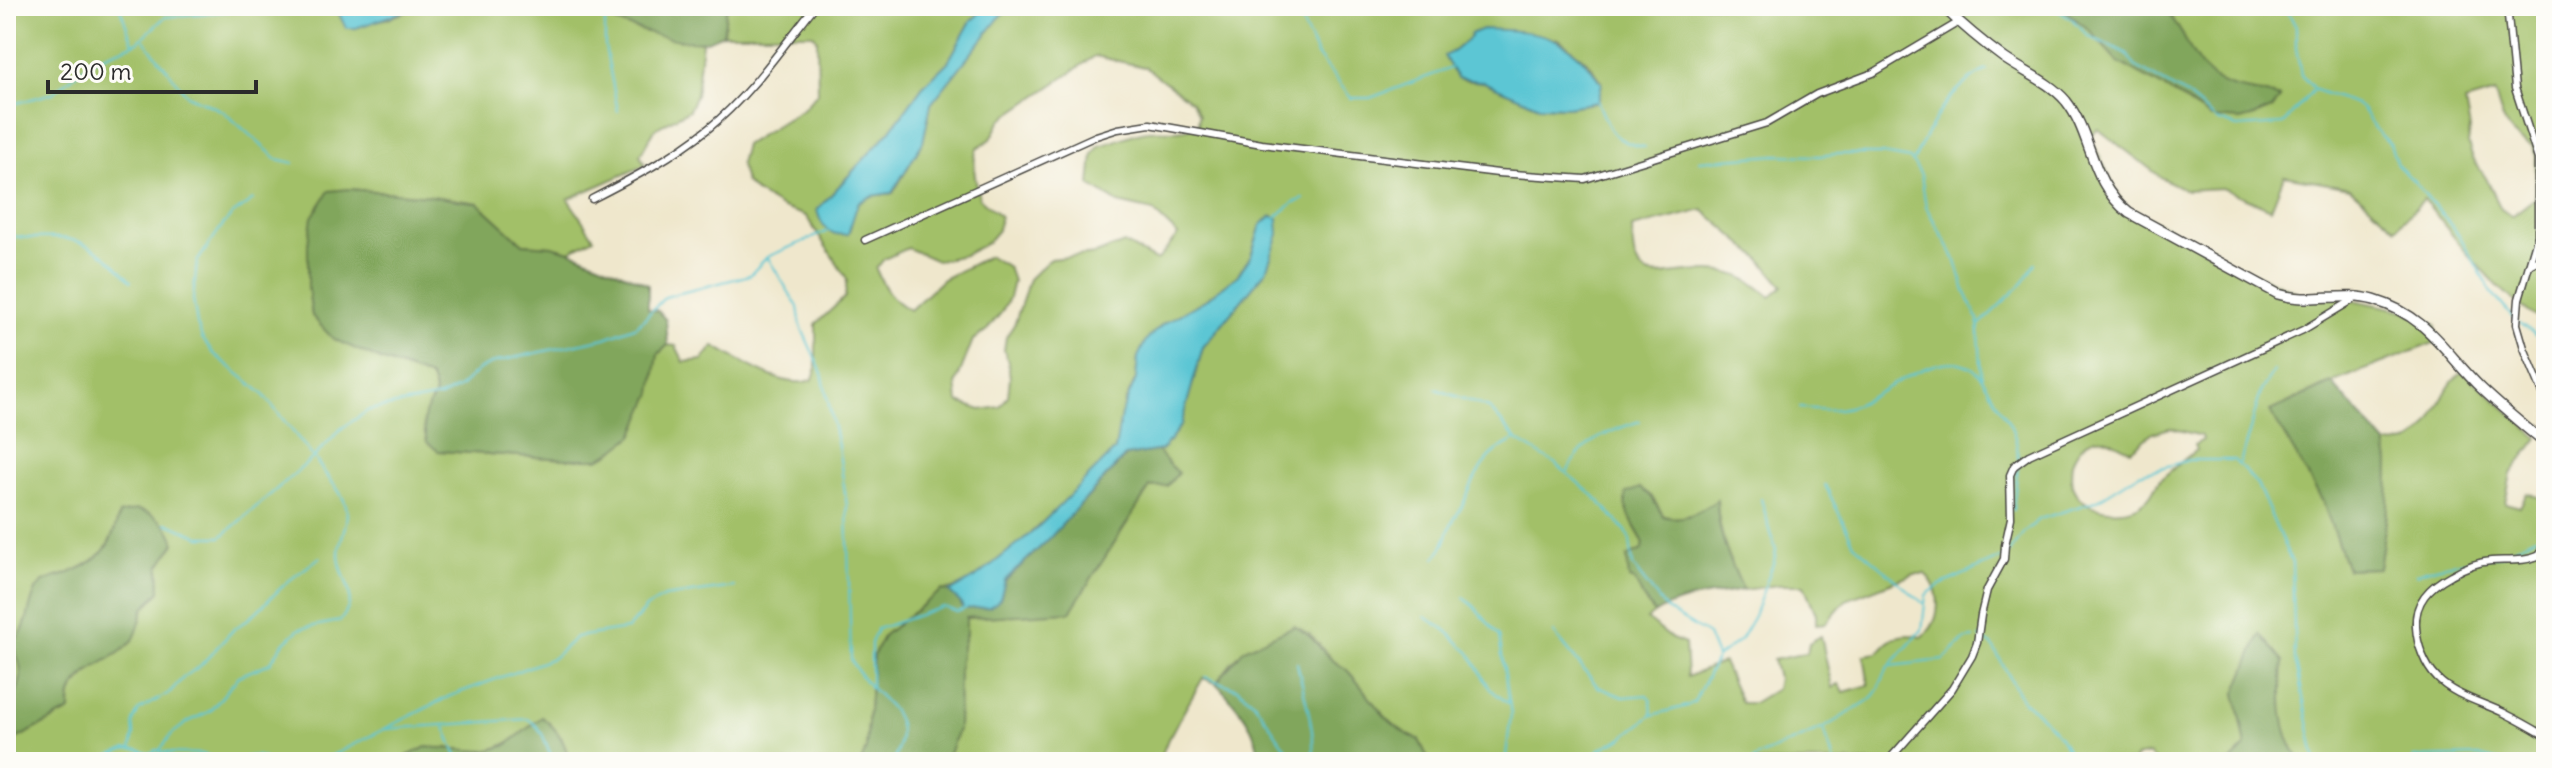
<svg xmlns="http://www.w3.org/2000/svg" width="2552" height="768" font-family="Delius,sans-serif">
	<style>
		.green { fill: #a2c068; stroke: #66764a; stroke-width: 2; fill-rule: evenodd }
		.forest { fill: #81a65c; stroke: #566844; stroke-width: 2 }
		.water { fill: #5bc6d4; stroke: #437880; stroke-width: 2 }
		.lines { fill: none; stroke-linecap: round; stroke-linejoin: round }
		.stream { stroke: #5bc6d4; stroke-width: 2 }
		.street-casing { stroke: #484743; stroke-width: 9 }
		.secondary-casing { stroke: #484743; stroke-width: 12 }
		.street { stroke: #fff; stroke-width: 6 }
		.secondary { stroke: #fff; stroke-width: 9 }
	</style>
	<rect width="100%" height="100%" fill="#fdfcf7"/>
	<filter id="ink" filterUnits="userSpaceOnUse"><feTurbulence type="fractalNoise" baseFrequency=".0125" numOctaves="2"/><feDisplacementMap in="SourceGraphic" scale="16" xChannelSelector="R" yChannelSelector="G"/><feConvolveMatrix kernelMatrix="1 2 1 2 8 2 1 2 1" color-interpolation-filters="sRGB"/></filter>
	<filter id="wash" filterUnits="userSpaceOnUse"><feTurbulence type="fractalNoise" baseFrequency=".006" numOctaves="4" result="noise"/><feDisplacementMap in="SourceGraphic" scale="32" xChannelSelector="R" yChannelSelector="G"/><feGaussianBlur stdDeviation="1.8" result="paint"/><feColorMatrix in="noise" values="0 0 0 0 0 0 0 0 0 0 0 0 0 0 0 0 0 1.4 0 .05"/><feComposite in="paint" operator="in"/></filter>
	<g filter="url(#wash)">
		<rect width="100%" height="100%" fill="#efe7cc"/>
		<path class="green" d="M6,6H335L346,27L390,18L420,6H605V10L666,36L702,42L696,95L689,110L655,129L640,155L645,165L568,199L594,238L570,251L552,246L523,244L478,203L431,196L349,189L308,244V287L312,316L381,360L430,377C436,390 437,397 428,409L438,451L567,459H598L658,354L668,345L676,346L684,362L702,360L714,346C738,359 787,393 813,379L816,369V324L845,297L847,279L806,216L781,207L754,191L745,182L740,163L745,145L804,108L818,92L817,39L813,34H723L727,6H987L971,21L948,62L923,86L890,131L817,210L848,234L857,203L871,196L893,193L923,142L931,104L999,18L1013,6H2059L2089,30L2118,62L2167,89L2196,109L2240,120L2271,109L2263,93L2231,89L2210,77L2197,61L2168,15L2144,6H2546V324C2494,291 2461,247 2424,199L2396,228L2350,188L2284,176L2271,209L2222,188L2186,190L2162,178L2098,129L2090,137L2125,208L2171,229L2216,257L2293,290L2298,295L2325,294L2406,311L2436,325V342L2321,387L2271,411L2323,502L2347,569L2379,568C2385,526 2392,486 2386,444C2394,443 2405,444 2411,441C2438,427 2439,387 2464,371L2538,438L2511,474L2505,503L2520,507L2527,493L2546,500C2546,533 2536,568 2546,599V762H2301C2287,742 2281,718 2281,694L2236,693L2246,746L2230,762H2155L2149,754L2136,757L2133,762H1430L1419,740L1403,733L1391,724L1345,669L1332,660L1310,634L1233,661L1216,683L1203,678L1168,739L1159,762H946L958,729L959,667L962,646L966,634V618L1070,611L1150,487L1167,486L1177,473L1157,451L1162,450L1181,425L1203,347L1266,271L1272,216L1261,225L1251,256L1237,276L1205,300L1163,324L1138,357L1136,379L1125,402L1115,450L1108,458C1082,484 975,595 942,590L884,635L873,656L866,749L861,762H569C566,742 557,729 542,717C524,732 506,749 482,751C471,752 461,750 450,748C434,746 408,753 395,762H6V744L70,711L71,691L95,666L120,650L140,623L144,608L160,592L159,567L165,555L119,514C111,552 97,562 62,576C55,578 44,580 40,587C27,604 29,624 18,639C20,664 27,685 6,704ZM1471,37L1559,39L1589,63L1602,82L1598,102L1567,107L1539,106L1484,82L1463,80L1445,56L1454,51ZM1095,56L1145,67L1192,102L1199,115L1198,124C1184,135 1165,129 1148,131C1134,132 1115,142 1099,146L1093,155L1090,185L1118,203L1153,211L1178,235L1157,261L1124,243L1096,254L1050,259L1029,279L1015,323L1006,337L1004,350L1008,362L1010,378L1008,396L1000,407L981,410L958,402L956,383L973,340L987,330L1001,313L1009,298L1013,281L1008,267L989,256L943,279L910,310C892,302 883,286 876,269L884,259L908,248L937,261L964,255L987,243L998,230L1000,216L979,198C976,178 971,168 977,148L991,139L1001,120ZM2495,93C2503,120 2504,134 2532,146L2536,156L2535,198L2512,216L2501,209L2486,178L2473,159L2468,144L2470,129L2465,102ZM1703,210L1760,259L1783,286L1771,297C1763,291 1754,283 1745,279C1726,268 1699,271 1678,273C1668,274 1656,277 1647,273C1631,266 1633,243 1632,228ZM2170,428L2202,436L2203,440L2194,445L2196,450C2184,459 2173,469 2162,478C2153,485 2155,496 2139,505C2119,516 2082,510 2073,488C2070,480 2071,471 2072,463C2077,449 2090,433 2107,439C2115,442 2122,448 2131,450L2153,433ZM1651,496L1664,516C1684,522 1700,511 1717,501C1718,534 1730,560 1743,590L1778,585H1804L1816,614V624L1826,623L1846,600L1914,574H1925C1943,590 1942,622 1922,637C1903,632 1890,636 1878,653L1864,655L1869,685L1844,692L1839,684L1832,688L1821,636L1809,643L1807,653L1773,660L1778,678L1776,689L1753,703H1741L1723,662L1687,677L1685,644L1672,639L1647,619L1655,613L1644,600L1627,557L1642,550L1644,543L1633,524L1625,501Z"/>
		<g class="forest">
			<path d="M605,6H727L723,34C717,36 711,40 705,41C683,45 630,28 609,19Z"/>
			<path d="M2059,6C2083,6 2152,1 2169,15C2178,23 2188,47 2195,57C2219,95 2243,86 2280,98L2272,109L2255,116L2240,120L2211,118L2167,89L2118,62L2089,30Z"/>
			<path d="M349,189L431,196L478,203L523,244L552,246L570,251L648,284V309L658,311L666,320L668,345L658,354L652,393L633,436L609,454L598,459H567L438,451L427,442C425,433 422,423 425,414C431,396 441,399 430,377L381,360L333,339L312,316L308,287V244L312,217L329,191Z"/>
			<path d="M2332,383L2386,444L2389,462L2388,508L2379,568L2347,569L2323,502L2270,411Z"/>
			<path d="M1157,451L1178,473L1167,486L1150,487L1070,612L966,618V634L962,646L959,667L958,729L946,762H861L866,749L873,656L884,635L942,590C952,592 960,600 963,609L989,607L1000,599L1005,581L1047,541L1126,456Z"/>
			<path d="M1640,488L1651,496L1663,516C1684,522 1700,512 1717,500C1717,534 1730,560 1743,590C1712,596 1683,596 1655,613L1644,600L1636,582L1629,579L1627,557L1642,550L1644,543C1636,528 1623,511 1626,493Z"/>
			<path d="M135,510C153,511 171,526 175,543L159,567L160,592C154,597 146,603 143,610C140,620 139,631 133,640C113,666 66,667 70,711L6,744V704C28,685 23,664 10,641C32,635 25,599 41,584C46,579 58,577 64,575C99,562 111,550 119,514Z"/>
			<path d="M1294,626C1314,636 1316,645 1331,659C1336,663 1342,666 1347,670C1372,696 1383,725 1419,740L1430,762H1258C1262,732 1235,703 1216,683L1244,649Z"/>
			<path d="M2260,634L2283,661C2281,697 2279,731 2301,762H2230L2246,746L2236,693Z"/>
			<path d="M542,717C557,729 566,742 569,762H395L426,747L484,751L505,746Z"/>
		</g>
		<g class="water">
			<path d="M335,6H420L356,28H346Z"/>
			<path d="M987,6H1013L999,18L931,104L923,142L892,193L871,196L858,203L848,234C829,237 821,227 817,210L890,131L923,86L948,62L971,21Z"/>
			<path d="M1482,29C1538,31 1568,32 1602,83L1598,102L1567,107L1539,106L1484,82L1457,78L1444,56L1454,51L1471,37L1470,34Z"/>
			<path d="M1271,216L1278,218L1279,234L1266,271L1203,347L1181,425L1162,450L1125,456L1047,541L1005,580L1000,599L996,603L989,607L963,609L961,603L949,592L975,578L1036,529L1115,450L1121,414L1136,379L1138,357L1146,340L1163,324L1205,300L1237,276L1251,256L1261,225Z"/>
		</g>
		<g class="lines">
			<g class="stream">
				<path d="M119,6L133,43"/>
				<path d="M605,6V46L618,111"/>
				<path d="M1295,6L1317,55L1351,98H1370L1451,68"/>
				<path d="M2052,6L2072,19L2088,36L2126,53L2135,66L2186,95L2216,120L2237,127L2283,124L2314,89"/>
				<path d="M2285,6L2296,27V48L2301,75L2315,90L2356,104L2363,110L2374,128L2390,144L2397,165L2413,180L2459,235L2492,293L2514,319"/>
				<path d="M144,40L187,95L223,111L277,159L294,163"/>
				<path d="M1598,102C1609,129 1613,143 1645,147"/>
				<path d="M6,106L53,93L93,60L138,42L165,17L274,7L333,6"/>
				<path d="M1914,160C1930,125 1950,86 1987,70"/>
				<path d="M1699,161L1776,155L1819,156L1836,154H1882L1910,159L1921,175L1926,207L1955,258L1965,291L1978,319L1982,378"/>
				<path d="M253,200L232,215L222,226L197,262L193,299L197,324L202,338L213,353L262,393L314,458"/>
				<path d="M1276,217L1293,203L1304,199"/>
				<path d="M6,234C22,240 39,237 57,238C89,239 111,258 131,281"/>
				<path d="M768,258L798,307L801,327L822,373L838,446L847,506L851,659C870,703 918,704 893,762"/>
				<path d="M2519,323L2546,342"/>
				<path d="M1979,325L2024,282L2035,263"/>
				<path d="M1436,389L1489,408L1518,441L1556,464L1594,496L1626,531L1630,540L1633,566L1641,577L1667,610L1708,635L1717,657"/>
				<path d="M1800,408C1817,409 1838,412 1855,405C1885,393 1939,346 1972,368C1982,375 1988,387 1994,398C2007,419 2018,433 2018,459"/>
				<path d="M2240,463L2262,389L2274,371"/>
				<path d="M1568,471C1580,442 1612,430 1640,421"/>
				<path d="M1825,485L1854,544L1924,604"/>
				<path d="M2013,510L2018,465"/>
				<path d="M166,523L200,537H221L314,457L342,428L369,410L440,397L460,387L478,370L495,362L605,338L637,326L665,297L750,275L767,257L828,231"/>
				<path d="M2007,555L2024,532L2040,519L2096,501L2139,474L2189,460H2234L2257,484L2292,563L2295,658L2316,762"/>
				<path d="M1435,558C1443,549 1445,541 1449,530C1452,520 1460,512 1464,502C1477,473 1484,454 1515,440"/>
				<path d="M2416,574C2445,561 2473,563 2503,553C2517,549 2528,537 2543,534"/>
				<path d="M1464,598L1473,605L1499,636L1511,714L1506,756L1508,762"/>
				<path d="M1425,617L1443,628L1470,653L1490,689L1509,704"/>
				<path d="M1554,633L1598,687L1623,697L1647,695L1651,700L1652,714"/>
				<path d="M1980,637L1992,645L2023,701L2038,713L2060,737L2074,762"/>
				<path d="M1297,663C1304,695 1316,730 1313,762"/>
				<path d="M1890,666L1944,660L1965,639L1974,638"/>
				<path d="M1205,677L1238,689L1254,702L1295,762"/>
				<path d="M871,688V643L877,629L943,607L957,612L966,608"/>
				<path d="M445,727L457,756V762"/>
				<path d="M385,729L528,719C544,728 546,747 554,762"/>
				<path d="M1824,729L1834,762"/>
				<path d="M131,749L134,734L133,722L139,710L169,693L184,677L200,666L234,629L251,617L286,583L320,557"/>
				<path d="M159,751L172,734L188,722L210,711L239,676L270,663L282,645L299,629L340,621C362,594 341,583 339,556C338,539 350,524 346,506C341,488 323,475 315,458"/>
				<path d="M2413,758L2478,756L2502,762"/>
				<path d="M6,760L16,758L21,762"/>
				<path d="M94,762L126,749L139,750L149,754L157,750C171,756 187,752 202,754C211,755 217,761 226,761C242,761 255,749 269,762"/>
				<path d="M319,762L450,696L553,658L576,637L627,629L647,607L664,597L734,587"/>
				<path d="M1589,762L1600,749L1622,738L1652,715L1687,706L1694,702L1717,657L1740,640L1754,616L1774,561L1776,550L1761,499"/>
				<path d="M1751,762L1759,756L1824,728L1871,699L1879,688L1887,669L1922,630L1926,595L1940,585L2001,558"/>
			</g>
		</g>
	</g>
	<g filter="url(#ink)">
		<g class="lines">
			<defs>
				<g id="street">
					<path d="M2507,6L2515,88L2538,159V235L2519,299L2517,324L2524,348L2546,400"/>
					<path d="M592,199C633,178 673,157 709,128C750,95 782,47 815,6"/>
					<path d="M865,240L1096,136L1118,129L1150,124L1262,144L1498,173L1585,179L1767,123L1817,94L1873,73L1959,22"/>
					<path d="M2529,265L2546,256"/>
					<path d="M2546,510L2543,545L2540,555C2526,562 2507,560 2491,561C2477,562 2463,568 2451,575C2429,587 2414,602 2416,627C2417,645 2425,666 2437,678C2453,695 2481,702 2502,712C2517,719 2532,728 2546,736"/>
					<path d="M1887,762L1952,689L1972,656L1977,643L1981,615L1987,590L2004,559L2005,545L2011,518L2010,475L2014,466L2029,455L2303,330L2356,298"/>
				</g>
				<path id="secondary" d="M1942,6C1962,25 1982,42 2004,58C2024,72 2050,82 2066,101C2093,135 2089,182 2129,213L2278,294C2310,304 2343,291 2374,300C2428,316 2444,352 2481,388C2502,408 2524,426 2546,444"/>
			</defs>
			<use href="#street" class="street-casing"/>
			<use href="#secondary" class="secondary-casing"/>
			<use href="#street" class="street"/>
			<use href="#secondary" class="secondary"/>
		</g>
	</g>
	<rect width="2552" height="768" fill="none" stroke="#fdfcf7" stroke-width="32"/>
	<path d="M48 80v12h208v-12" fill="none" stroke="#2b2b2b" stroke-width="4"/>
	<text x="60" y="80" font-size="24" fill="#2b2b2b" stroke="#fdfcf7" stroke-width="6" paint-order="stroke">200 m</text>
</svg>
